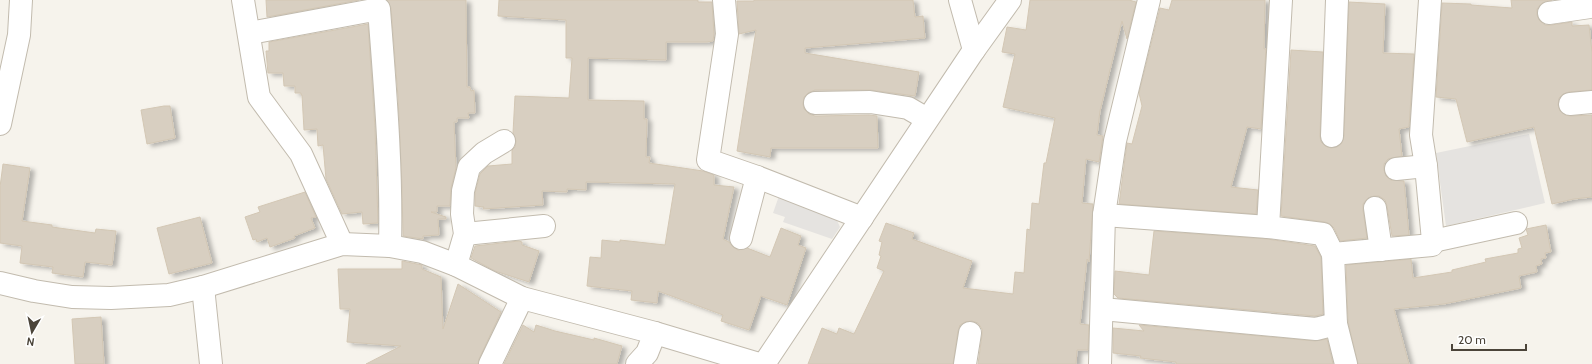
<svg xmlns="http://www.w3.org/2000/svg" width="1592" height="364" font-family="Cabin,sans-serif">
	<style>
		.parking { fill: #e5e3e0 }
		.building { fill: #d8cfc1; stroke: #d3c7b4; filter: url(#shadow) }
		.lines { fill: none; stroke-linecap: round; stroke-linejoin: round }
		.minor-casing { stroke: #c2bbae; stroke-width: 24 }
		.minor { stroke: #fff; stroke-width: 22 }
	</style>
	<defs>
		<filter id="shadow"><feDropShadow dx="4.5" dy="2.5" stdDeviation="2" flood-color="#0004"/></filter>
	</defs>
	<rect width="100%" height="100%" fill="#f6f3ec"/>
	<g class="parking">
		<path d="M1529,134L1545,203L1446,226L1436,153Z"/>
		<path d="M780,193L835,216L840,227L832,239L783,222L785,217L773,213Z"/>
	</g>
	<g class="building">
		<path d="M266,0H359L267,17Z"/>
		<path d="M387,0H466L467,87H470L471,91L474,90L475,113H468L469,118H457V122H454L456,168L451,188L450,206H437V212H431L446,217V219H438L439,235L423,236V239L403,236L402,187L398,97L391,8Z"/>
		<path d="M499,0H698V2H712L714,34L713,41L707,42H666V60L588,58V100L644,101V119H647L646,157H650L649,163L703,171L714,175V185L734,187L723,239L729,242L733,247L738,250L747,248L770,257L781,228L801,236L798,245L806,248L787,305L761,296L749,330L721,321L723,315L658,291L657,303L631,300L632,291L587,286L590,257L601,258L602,240L620,242V240L665,245L675,184L586,182V190L567,189V192L542,191L543,205L483,209L484,207L475,206V193L480,174L488,166L512,164V150L515,147L516,141L513,133L515,96L569,98L572,58H566V20L498,16Z"/>
		<path d="M754,0H913L915,17L923,16L925,38L805,48V53L919,72L915,96L870,90H815L808,93L804,97L803,104L804,109L809,114L815,116L869,115L877,116L878,148H771L770,157L737,151L756,30L739,34L737,1H754Z"/>
		<path d="M1030,0H1129L1136,2L1127,39L1122,21L1100,111L1097,135L1103,136L1099,162L1086,159L1082,203L1093,204L1089,262L1087,259L1080,324L1089,325L1088,350H1077L1076,364H978L982,335V329L978,323L972,321L965,322L960,325L958,331L953,364H808L822,328L837,334L839,328L854,334L884,271L877,268L881,256L879,255L882,242L879,241L886,223L914,233L912,239L972,261L963,288L1013,294L1015,272L1024,273L1027,229L1030,230L1032,203L1039,204L1044,163H1046L1055,118L1003,107L1015,54L1002,52L1007,27L1026,30Z"/>
		<path d="M1172,0H1265L1264,49H1266L1261,129L1247,127L1231,187L1258,190L1256,214L1119,204L1127,143L1132,144L1142,106L1139,93L1160,8L1169,10Z"/>
		<path d="M1511,0H1552L1542,3L1537,9V15L1539,20L1545,25H1551L1572,22V26L1589,25L1592,52V90L1569,92L1563,94L1559,98L1558,105L1560,111L1565,115L1571,116L1592,115V197L1574,199L1552,204L1534,127L1467,142L1456,99L1436,97L1442,3L1471,4V5L1512,8Z"/>
		<path d="M1349,2L1385,4L1383,53L1414,54L1409,127L1399,129L1402,156L1388,159L1384,164V170L1386,176L1391,180L1404,181L1409,235L1392,236L1387,206L1385,200L1379,196H1374L1368,198L1363,204V210L1367,238L1340,241L1334,228L1330,224L1325,222L1281,216L1291,50L1323,52L1320,136L1321,142L1325,146L1331,148L1337,147L1342,143L1344,136Z"/>
		<path d="M368,24L375,128L378,223L363,224L362,212L342,214L326,179L323,145L318,146L317,129L304,130L302,95H301V93H295V86H284L283,73H268L266,51H269V42Z"/>
		<path d="M164,106H170L175,138L147,144L141,110Z"/>
		<path d="M3,164L30,168L22,221L52,225V227L95,233L96,229L116,231L112,265L85,262L83,277L52,273L53,267L20,263L22,246L0,243V187Z"/>
		<path d="M305,192L316,217L311,218L315,228L294,236L295,238L270,247L267,238L257,242L256,239L253,240L245,217L260,212L258,207Z"/>
		<path d="M200,217L212,263L169,274L157,228Z"/>
		<path d="M1546,225L1551,252L1545,253L1546,258L1541,259L1542,264L1536,266L1537,272L1519,276L1521,288L1444,304L1394,309L1409,364H1358L1348,322L1346,265L1411,259L1413,278L1452,272V270L1486,262L1485,259L1518,253V249L1522,248L1519,238L1528,235L1526,229Z"/>
		<path d="M1154,231L1267,239L1315,246L1321,257L1323,314L1315,316L1118,298L1114,294L1115,271L1149,275Z"/>
		<path d="M519,241L522,242V245L539,251L529,282L495,271L471,258L475,246Z"/>
		<path d="M402,261L422,265V269L441,277L443,329L458,284L501,312L479,359L478,364H366L401,346L347,342L350,309H340L338,269H402Z"/>
		<path d="M101,317L104,364H75L72,319Z"/>
		<path d="M523,325L534,332L536,325L555,331L594,340V338L622,346L617,364H504Z"/>
		<path d="M1139,325L1315,341L1327,339L1333,364H1176V362L1140,358L1141,356L1113,353V328L1144,331Z"/>
	</g>
	<g class="lines">
		<defs>
			<g id="minor">
				<path d="M243,0L259,97L301,154L342,244"/>
				<path d="M724,0L727,34L708,160L757,177L862,218"/>
				<path d="M1281,0L1268,227L1323,234L1333,254L1336,324L1346,364"/>
				<path d="M1549,13L1590,7L1589,0"/>
				<path d="M250,33L379,9C385,88 392,167 390,246"/>
				<path d="M974,50L1010,0"/>
				<path d="M815,103L870,102L908,108L927,119"/>
				<path d="M1570,104L1592,102"/>
				<path d="M0,124L19,35L21,0"/>
				<path d="M1332,136L1337,0"/>
				<path d="M1396,169L1426,166"/>
				<path d="M1375,208L1381,250"/>
				<path d="M1104,215L1268,227"/>
				<path d="M465,234L544,226"/>
				<path d="M741,238L757,177"/>
				<path d="M1433,241L1516,223"/>
				<path d="M1333,254L1432,245L1433,241L1426,166L1421,135L1430,0"/>
				<path d="M456,265L465,234L462,214L463,191L469,167L484,153L504,141"/>
				<path d="M0,283L34,291L72,297L111,298L169,295L203,287L342,244L390,246L422,252L456,265L522,298L655,333L759,364"/>
				<path d="M203,287L211,364"/>
				<path d="M1102,309L1316,329L1336,324"/>
				<path d="M490,364L522,298"/>
				<path d="M637,364L647,353L655,333"/>
				<path d="M764,364L974,50L960,0"/>
				<path d="M965,364L970,333"/>
				<path d="M1100,364L1104,215L1115,141L1149,0"/>
			</g>
		</defs>
		<use href="#minor" class="minor-casing"/>
		<use href="#minor" class="minor"/>
	</g>
	<g transform="translate(32 332) rotate(189)" stroke="#ffffff" stroke-width="3" paint-order="stroke">
	<path d="M0-3L7 15L0 10L-7 15Z" fill="#4b4439"/>
	<text y="-6" font-size="11" font-weight="bold" text-anchor="middle" fill="#4b4439">N</text>
	</g>
	<path d="M1452 344v6h74v-6" fill="none" stroke="#4b4439" stroke-width="2"/>
	<text x="1458" y="344" font-size="12" fill="#4b4439" stroke="#ffffff" stroke-width="3" paint-order="stroke">20 m</text>
</svg>
